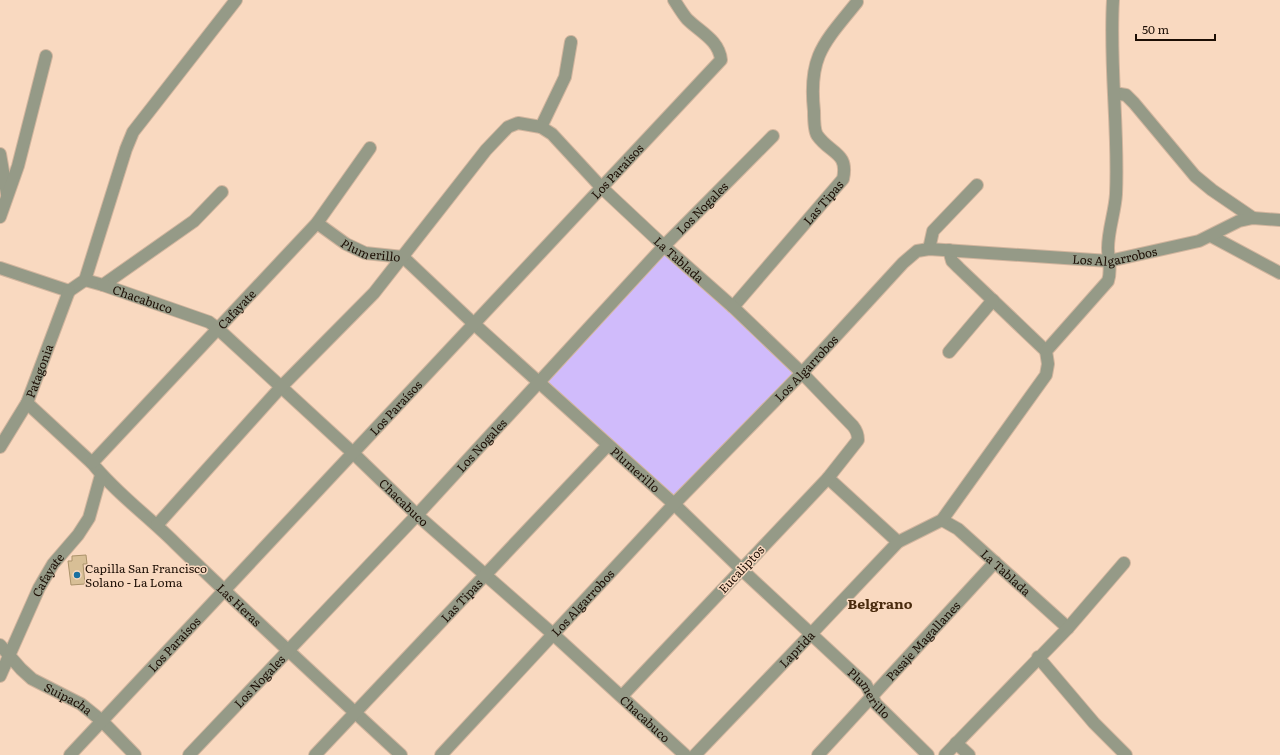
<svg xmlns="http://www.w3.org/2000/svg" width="1280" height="755" font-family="Literata,serif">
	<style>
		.green { fill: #d0bbfb }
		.building { fill: #d8bf96; stroke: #ab936b }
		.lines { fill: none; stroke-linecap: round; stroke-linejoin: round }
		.minor-casing { stroke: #d1b59e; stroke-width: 14 }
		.minor { stroke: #959a87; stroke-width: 12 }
		.poi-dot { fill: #1a70a0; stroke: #f9d9c0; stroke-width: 1.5 }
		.labels { text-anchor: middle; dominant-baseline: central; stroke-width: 3; stroke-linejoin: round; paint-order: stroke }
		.street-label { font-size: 12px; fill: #1d0f05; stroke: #f9d9c0 }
		.poi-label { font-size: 12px; fill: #1d0f05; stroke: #f9d9c0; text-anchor: start }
		.quarter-label { font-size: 14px; font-weight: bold; fill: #492a0d; stroke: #f9d9c0 }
	</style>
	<rect width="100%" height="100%" fill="#f9d9c0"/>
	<path class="green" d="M664,246L802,373L674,504L538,383Z"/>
	<path class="building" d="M86,555L87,564H83L85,584L71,585L68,561H72V556Z"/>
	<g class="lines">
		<defs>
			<g id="minor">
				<path d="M1114,93L1126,95L1134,103L1195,176L1212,190L1253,218"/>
				<path d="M541,127L565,77L571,42"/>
				<path d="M0,154L7,194"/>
				<path d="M0,217L18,166L46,56"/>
				<path id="s1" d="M317,223L346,244L365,253L403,257L473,323L674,504L741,569L866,685L876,704L928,755"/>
				<path d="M1211,236L1280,273"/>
				<path d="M929,249L933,231L977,185"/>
				<path d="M949,250L952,261L959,268L1046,351"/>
				<path d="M0,268L69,291"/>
				<path d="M85,280L103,285L194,221L222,192"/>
				<path id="s2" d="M103,285L209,322L217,328L353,453L417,515L554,635L685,755"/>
				<path d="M69,291L85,280L126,149L133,132L236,0"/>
				<path id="s3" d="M733,307L843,179C849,152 830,154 817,135C814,130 814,118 814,111C808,56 824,43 857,2"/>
				<path d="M949,352L993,300"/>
				<path id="s4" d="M27,403L92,463C116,493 148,516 175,543C249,615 325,685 401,755"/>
				<path id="s5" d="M0,447L27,403L69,291"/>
				<path id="s6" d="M92,463L317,223L370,148"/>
				<path d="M828,478L898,542"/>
				<path id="s7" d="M942,520L958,529L1068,628"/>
				<path id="s8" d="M157,525L281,387L374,293L486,150L508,127L518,123L541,127L552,134L601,187L664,246L733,307L802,373L853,426C857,431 858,434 858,440L828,478L622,696"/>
				<path id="s9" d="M0,645L21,669L32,679L81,704L102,721L135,755"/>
				<path d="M1038,657L1094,723L1126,755"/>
				<path id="s10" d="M0,676L39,588L53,564L78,535L89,518L101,475"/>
				<path d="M956,743L969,755"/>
				<path id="s11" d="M70,755L721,60C719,40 700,32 687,19C682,13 678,6 674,0"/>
				<path id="s12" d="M189,755L417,515L664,246L773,136"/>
				<path id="s13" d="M315,755L608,445"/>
				<path id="s14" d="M441,755L674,504L802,373L903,263L917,251L929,249L1109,261L1199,241L1239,221L1253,218L1280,220"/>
				<path id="s15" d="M695,755L811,634L898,542L942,520L1046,375L1048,364L1046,351L1108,281C1112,270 1108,260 1108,248C1108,230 1115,212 1116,194C1119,129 1109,65 1113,0"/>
				<path id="s16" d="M818,755L995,562"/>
				<path d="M945,755L1068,628L1124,563"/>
			</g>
		</defs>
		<use href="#minor" class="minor-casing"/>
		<use href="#minor" class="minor"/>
	</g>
	<circle class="poi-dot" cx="77" cy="575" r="4"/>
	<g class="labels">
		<g class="street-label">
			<text stroke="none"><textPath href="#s11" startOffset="800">Los Paraísos</textPath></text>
			<text stroke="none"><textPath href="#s3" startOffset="138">Las Tipas</textPath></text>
			<text stroke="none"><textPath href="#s12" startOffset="750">Los Nogales</textPath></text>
			<text stroke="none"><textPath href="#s1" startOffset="62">Plumerillo</textPath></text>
			<text stroke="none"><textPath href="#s14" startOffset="892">Los Algarrobos</textPath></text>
			<text stroke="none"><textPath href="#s8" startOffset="757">La Tablada</textPath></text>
			<text stroke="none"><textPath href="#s2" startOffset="42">Chacabuco</textPath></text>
			<text stroke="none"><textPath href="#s6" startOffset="211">Cafayate</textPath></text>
			<text stroke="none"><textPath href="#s14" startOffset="532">Los Algarrobos</textPath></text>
			<text stroke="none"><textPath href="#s5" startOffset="86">Patagonia</textPath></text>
			<text stroke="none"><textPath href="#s11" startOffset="476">Los Paraísos</textPath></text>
			<text stroke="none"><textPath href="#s12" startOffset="426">Los Nogales</textPath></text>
			<text stroke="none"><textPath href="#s1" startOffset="410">Plumerillo</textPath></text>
			<text stroke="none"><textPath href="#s2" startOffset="378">Chacabuco</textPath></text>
			<text transform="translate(741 569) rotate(-47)">Eucaliptos</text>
			<text stroke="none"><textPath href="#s7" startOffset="83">La Tablada</textPath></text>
			<text stroke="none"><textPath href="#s10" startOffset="112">Cafayate</textPath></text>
			<text stroke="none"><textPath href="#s13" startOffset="213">Las Tipas</textPath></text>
			<text stroke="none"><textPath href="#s14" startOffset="208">Los Algarrobos</textPath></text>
			<text stroke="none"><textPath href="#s4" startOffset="293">Las Heras</textPath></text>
			<text stroke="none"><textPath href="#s16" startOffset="155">Pasaje Magallanes</textPath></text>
			<text stroke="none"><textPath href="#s11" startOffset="152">Los Paraísos</textPath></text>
			<text stroke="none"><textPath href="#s15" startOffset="147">Laprida</textPath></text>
			<text stroke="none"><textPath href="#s12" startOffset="102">Los Nogales</textPath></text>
			<text stroke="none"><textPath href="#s1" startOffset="734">Plumerillo</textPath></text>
			<text stroke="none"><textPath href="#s9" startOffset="88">Suipacha</textPath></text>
			<text stroke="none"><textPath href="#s2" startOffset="702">Chacabuco</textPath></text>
		</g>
		<g class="poi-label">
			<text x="85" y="568">Capilla San Francisco<tspan x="85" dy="14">Solano - La Loma</tspan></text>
		</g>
		<g class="quarter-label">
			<text x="880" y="603">Belgrano</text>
		</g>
	</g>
	<path d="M1136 34v6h79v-6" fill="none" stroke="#1d0f05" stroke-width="2"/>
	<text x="1142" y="34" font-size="12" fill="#1d0f05" stroke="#f9d9c0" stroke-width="3" paint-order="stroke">50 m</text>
</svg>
